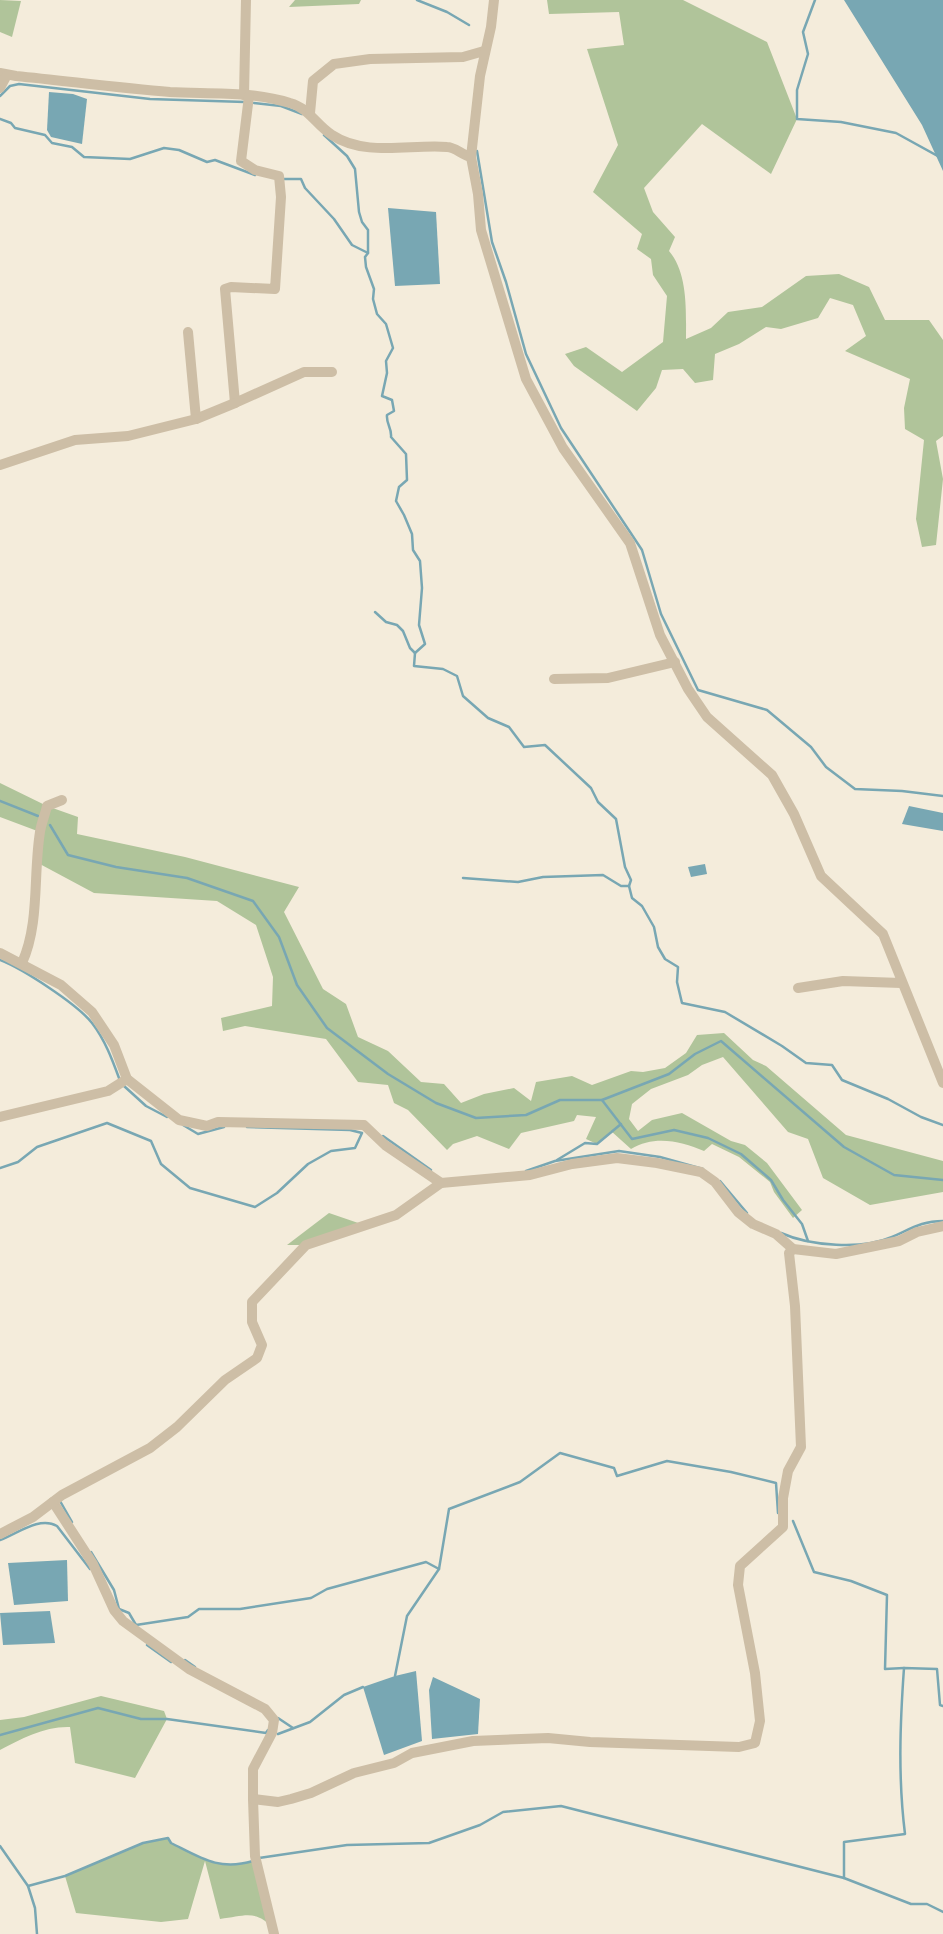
<svg xmlns="http://www.w3.org/2000/svg" width="943" height="1934" font-family="Cabin,sans-serif">
	<style>
		.green { fill: #b0c49a }
		.water { fill: #78a7b3 }
		.lines { fill: none; stroke-linecap: round; stroke-linejoin: round }
		.stream { stroke: #78a7b3; stroke-width: 2.5 }
		.minor { stroke: #cdbea6; stroke-width: 10 }
	</style>
	<rect width="100%" height="100%" fill="#f4ecdb"/>
	<g class="green">
		<path d="M0,0L21,1L12,37L0,32Z"/>
		<path d="M295,0H361L359,4L289,7Z"/>
		<path d="M547,0H683L767,42L797,119L771,174L702,124L644,188L653,212L675,237L669,251C688,273 686,311 686,339L711,328L728,312L762,307L806,276L839,274L869,287L885,320H929L943,340V436L936,441L943,479L936,545L922,547L916,519L924,440L905,429L904,408L910,379L845,351L866,336L853,305L830,298L818,318L781,329L766,327L739,344L715,354L713,380L695,383L683,369L662,370L656,388L637,411L574,366L565,354L586,347L622,372L663,342L667,296L653,275L651,259L637,249L642,234L593,192L618,145L587,49L624,45L619,12L549,14Z"/>
		<path d="M0,783L47,806L78,817L77,834L185,857L299,887L284,912L323,989L346,1004L358,1037L388,1051L421,1082L444,1084L461,1103L484,1094L514,1088L531,1101L536,1082L572,1076L592,1085L631,1071L643,1072L665,1068L686,1053L697,1035L724,1033L753,1060L766,1066L846,1135L943,1161V1192L870,1205L823,1178L808,1139L788,1132L723,1057L702,1065L688,1075L651,1089L632,1104L629,1119L638,1131L652,1120L682,1113L731,1141L745,1145L767,1163L802,1210L793,1218L774,1192L770,1182L739,1157L712,1144L704,1151C681,1141 654,1135 631,1149L611,1131L597,1144L586,1139L596,1117L577,1115L574,1121L521,1133L509,1149L477,1136L453,1144L447,1150L408,1110L394,1103L388,1085L358,1082L326,1039L245,1026L223,1031L221,1018L272,1006L273,977L256,925L217,901L94,893L38,863L40,832L0,817Z"/>
		<path d="M329,1213L367,1226L306,1245H287Z"/>
		<path d="M101,1696L164,1711L167,1719L135,1778L75,1763L70,1727C45,1726 21,1739 0,1750V1720L24,1717Z"/>
		<path d="M168,1838L171,1843C202,1858 219,1871 254,1861L274,1929C256,1909 245,1916 220,1919L205,1861L188,1919L161,1922L76,1913L65,1876L143,1843Z"/>
	</g>
	<g class="water">
		<path d="M844,0H943V171L922,125Z"/>
		<path d="M49,92L73,94L87,99L82,144L51,137L47,130Z"/>
		<path d="M388,208L436,212L440,284L395,286Z"/>
		<path d="M909,806L943,813V831L902,824Z"/>
		<path d="M705,864L707,874L691,877L688,867Z"/>
		<path d="M67,1560L68,1601L14,1605L8,1563Z"/>
		<path d="M50,1611L55,1643L3,1645L0,1613Z"/>
		<path d="M416,1671L422,1741L384,1755L363,1687L395,1676Z"/>
		<path d="M433,1677L480,1699L478,1734L432,1739L429,1690Z"/>
	</g>
	<g class="lines">
		<g class="stream">
			<path d="M417,0L447,12L469,25"/>
			<path d="M815,0L803,32L808,54L797,90V119L841,122L896,133L943,159"/>
			<path d="M0,96L10,86L19,84L150,99L245,102"/>
			<path d="M254,103L281,106L302,114"/>
			<path d="M0,119L11,123L15,128L45,135L52,143L72,147L84,157L130,159L164,148L179,150L207,162L215,160L255,175"/>
			<path d="M324,135L347,156L355,169L359,212L362,222L368,230V253L365,257L366,267L374,289L373,299L377,314L386,324L393,348L386,361L387,373L382,396L392,400L394,411L387,415C386,424 392,428 391,437L406,454L407,480L399,487L396,501L404,515L412,534L413,550L420,561L422,588L419,625L425,644L415,653L414,666L443,669L457,676L463,696L488,718L509,727L524,747L545,745L591,788L598,802L616,819L625,867L631,880L629,886L632,898L642,906L654,927L658,947L665,959L678,967L677,982L682,1003L725,1012L782,1046L806,1063L832,1065L842,1080L888,1099L921,1117L943,1125"/>
			<path d="M477,151L492,242L506,282L526,354L561,428L642,550L661,614L698,690L767,710L811,747L826,767L855,789L902,791L943,796"/>
			<path d="M283,179H301L305,188L334,219L352,245L368,253"/>
			<path d="M375,612L386,622L397,625L403,631L410,648L415,653"/>
			<path d="M0,801L38,816"/>
			<path d="M50,825L68,855L116,867L187,878L253,901L279,937L297,985L327,1028L388,1074L436,1103L476,1118L526,1115L560,1100H602L669,1074L695,1054L721,1041L844,1147L894,1175L943,1180"/>
			<path d="M463,878L518,882L543,877L603,875L621,886H629"/>
			<path d="M0,960C23,969 77,1004 92,1023C105,1040 112,1059 119,1078"/>
			<path d="M124,1086L146,1106L167,1117"/>
			<path d="M602,1100L632,1139L674,1130L708,1138L741,1154L771,1180L783,1200L802,1224L808,1241"/>
			<path d="M183,1125L198,1134L224,1127"/>
			<path d="M383,1136L431,1170"/>
			<path d="M557,1160L585,1143L597,1144L621,1124"/>
			<path d="M0,1168L18,1162L37,1147L107,1123L151,1141L161,1164L190,1188L255,1207L277,1193L308,1164L331,1151L355,1148L362,1133L350,1130L247,1127"/>
			<path d="M526,1171L555,1161L619,1151L660,1157L703,1169"/>
			<path d="M720,1181L747,1213"/>
			<path d="M781,1233C810,1246 862,1250 892,1237C911,1229 921,1221 943,1221"/>
			<path d="M60,1501L72,1522"/>
			<path d="M793,1521L814,1572L851,1581L887,1595L885,1669L904,1668"/>
			<path d="M0,1540C17,1534 39,1516 57,1526L90,1569"/>
			<path d="M91,1552L114,1590L119,1609L129,1613L136,1625L188,1617L199,1609H240L311,1598L327,1589L426,1562L439,1569"/>
			<path d="M147,1645L171,1662"/>
			<path d="M185,1660L195,1667"/>
			<path d="M395,1676L407,1616L439,1569L449,1509L520,1482L560,1453L614,1468L617,1476L667,1461L731,1472L776,1483L778,1513"/>
			<path d="M278,1718L293,1728"/>
			<path d="M278,1734L310,1722L344,1695L363,1687"/>
			<path d="M0,1735L98,1708L141,1719H167L266,1733L268,1730"/>
			<path d="M0,1846L28,1886L35,1908L37,1934"/>
			<path d="M259,1858L347,1845L429,1843L480,1825L503,1812L561,1806L844,1878V1842L905,1834C898,1778 900,1724 904,1668L937,1669L940,1705L943,1706"/>
			<path d="M844,1878L911,1904H927L943,1912"/>
			<path d="M28,1886L65,1876L143,1843L168,1838L171,1843C201,1858 219,1871 253,1861"/>
		</g>
		<g class="minor">
			<path d="M0,73L16,76C67,81 119,88 170,92C210,94 252,91 290,103C309,108 316,125 332,135C365,157 410,144 447,147C455,147 462,155 471,157L478,194L481,230L526,379L563,448L630,543L660,635L688,689L707,717L772,775L794,814L821,876L883,934L943,1083"/>
			<path d="M0,88L7,75"/>
			<path d="M244,95L246,0"/>
			<path d="M249,96L241,161L255,170L279,176L281,197L275,289L231,287L225,289L235,403L304,372H332"/>
			<path d="M310,113L313,81L334,64L370,59L463,57L484,51"/>
			<path d="M471,157L480,76L491,27L494,0"/>
			<path d="M188,332L196,419L235,403"/>
			<path d="M0,465L75,440L128,436L196,419"/>
			<path d="M554,679L608,678L675,662"/>
			<path d="M0,953L61,985L92,1012L114,1045L127,1079L179,1120L207,1126L218,1122L364,1125L385,1145L441,1183"/>
			<path d="M22,963C40,923 33,875 40,832C41,824 45,815 47,806L62,800"/>
			<path d="M798,988L843,981L901,983"/>
			<path d="M0,1117L108,1091L127,1079"/>
			<path d="M53,1502L93,1564L114,1610L123,1621L189,1669L265,1709L274,1720L272,1733L253,1769V1799L255,1856L274,1934"/>
			<path d="M0,1534L33,1517L62,1495L150,1448L177,1427L225,1380L257,1358L262,1345L252,1322V1302L306,1245L396,1215L441,1183L530,1175L572,1164L617,1158L657,1163L701,1172L715,1182L738,1212L753,1224L776,1234L793,1249L836,1254L899,1241L917,1232L943,1226"/>
			<path d="M253,1799L278,1802L291,1799L311,1793L354,1773L394,1763L412,1753L473,1741L548,1738L590,1742L739,1747L755,1743L760,1721L755,1673L738,1585L740,1566L783,1527V1498L788,1471L801,1447L795,1306L789,1253L793,1249"/>
		</g>
	</g>
</svg>
